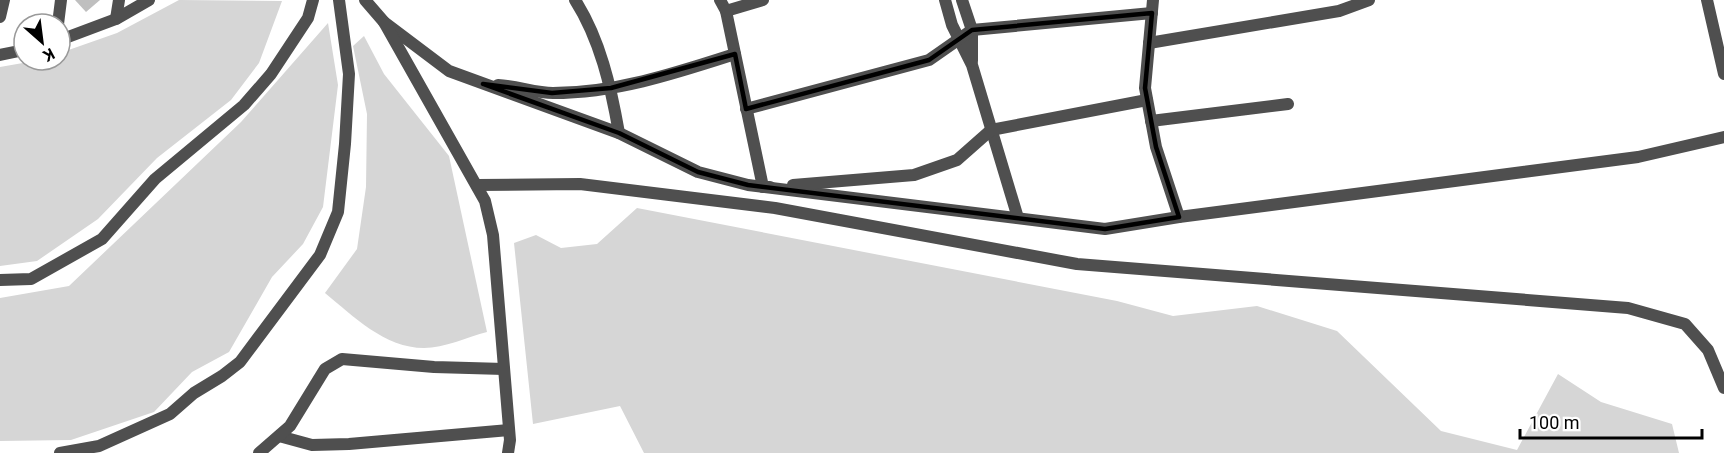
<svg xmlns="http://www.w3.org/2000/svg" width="1724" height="453" font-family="Roboto,sans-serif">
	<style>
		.green { fill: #d6d6d6 }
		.building { fill: #bfbfbf }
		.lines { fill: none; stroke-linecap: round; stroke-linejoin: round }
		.minor { stroke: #4f4f4f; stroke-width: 12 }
		.tertiary { stroke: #4f4f4f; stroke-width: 12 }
		.marked { fill: none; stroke: #000; stroke-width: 4.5; stroke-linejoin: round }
	</style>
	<rect width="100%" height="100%" fill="#fff"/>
	<g class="green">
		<path d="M179,0L282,1L259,63L231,100L157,158L98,219L37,261L0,266V67L40,60H60V53L117,33Z"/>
		<path d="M328,23L338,85L323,207L303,244L272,277L229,352L192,372L154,412L71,440L0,441V298L69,286L241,122Z"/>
		<path d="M364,36L384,74L449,156L487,332C468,337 444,348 424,348C385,348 353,316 325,293L357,249L366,187L367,114L353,46Z"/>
		<path d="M637,208L1117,301L1173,316L1257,306L1337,331L1441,431L1517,450L1558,374L1601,402L1672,424L1679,453H644L620,406L533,424L514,243L536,235L561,248L597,244Z"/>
	</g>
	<path class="building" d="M75,0H100L86,12Z"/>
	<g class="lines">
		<g class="minor">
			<path d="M365,0L384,22L449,71L619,133L698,172L748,185L1105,229L1179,217L1638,157L1724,137"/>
			<path d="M575,0C600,39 611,87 619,133"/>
			<path d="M720,0L726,11L763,187H770"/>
			<path d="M945,0L952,25L972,65L1018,218"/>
			<path d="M962,0L972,30V61"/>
			<path d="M1153,0L1145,88L1156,147L1179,217"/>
			<path d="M1707,0L1724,74"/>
			<path d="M726,11L763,0"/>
			<path d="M0,17L4,0"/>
			<path d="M116,19L119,0"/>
			<path d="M58,24L61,0"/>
			<path d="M60,40L116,19L149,0"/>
			<path d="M1149,43L1339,11L1369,0"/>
			<path d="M0,55L24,50"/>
			<path d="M498,85C517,86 536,93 553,93C616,93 676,73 735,54"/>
			<path d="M746,109L929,60L972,30L1152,13"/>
			<path d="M1151,121L1288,104"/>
			<path d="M793,185L914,175L957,160L991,130L1147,100"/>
			<path d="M0,280L31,279L102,239L155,179L244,105L271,74L308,18L313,0"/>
			<path d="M279,436L312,445L349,444L509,430"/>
			<path d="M60,453L99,446L170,414L194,393L222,376L240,362L320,255L338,212L345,144L349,74L339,0"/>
			<path d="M259,453L290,426L325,369L342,359L434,367L504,369"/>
		</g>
		<g class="tertiary">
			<path d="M384,22L485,201L493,235L510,440L508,453"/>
			<path d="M477,185L580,184L775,208L1077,264L1628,308L1685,324L1708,350L1724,388"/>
		</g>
	</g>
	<path class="marked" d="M1152,13L1145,88L1156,147L1179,217L1105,229L748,185L698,172L619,133L483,84L552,93L611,88L735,54L746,109L929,60L972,30Z"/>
	<g transform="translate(42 42) rotate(152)"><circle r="28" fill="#ffffff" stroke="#999999" stroke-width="1.5"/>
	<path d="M0-4.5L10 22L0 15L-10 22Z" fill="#000000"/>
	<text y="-9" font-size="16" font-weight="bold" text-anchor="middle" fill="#000000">K</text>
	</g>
	<path d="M1520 429v9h182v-9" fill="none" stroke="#000000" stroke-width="3"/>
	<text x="1529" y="429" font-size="18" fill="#000000" stroke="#ffffff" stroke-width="4.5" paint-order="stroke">100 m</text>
</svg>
